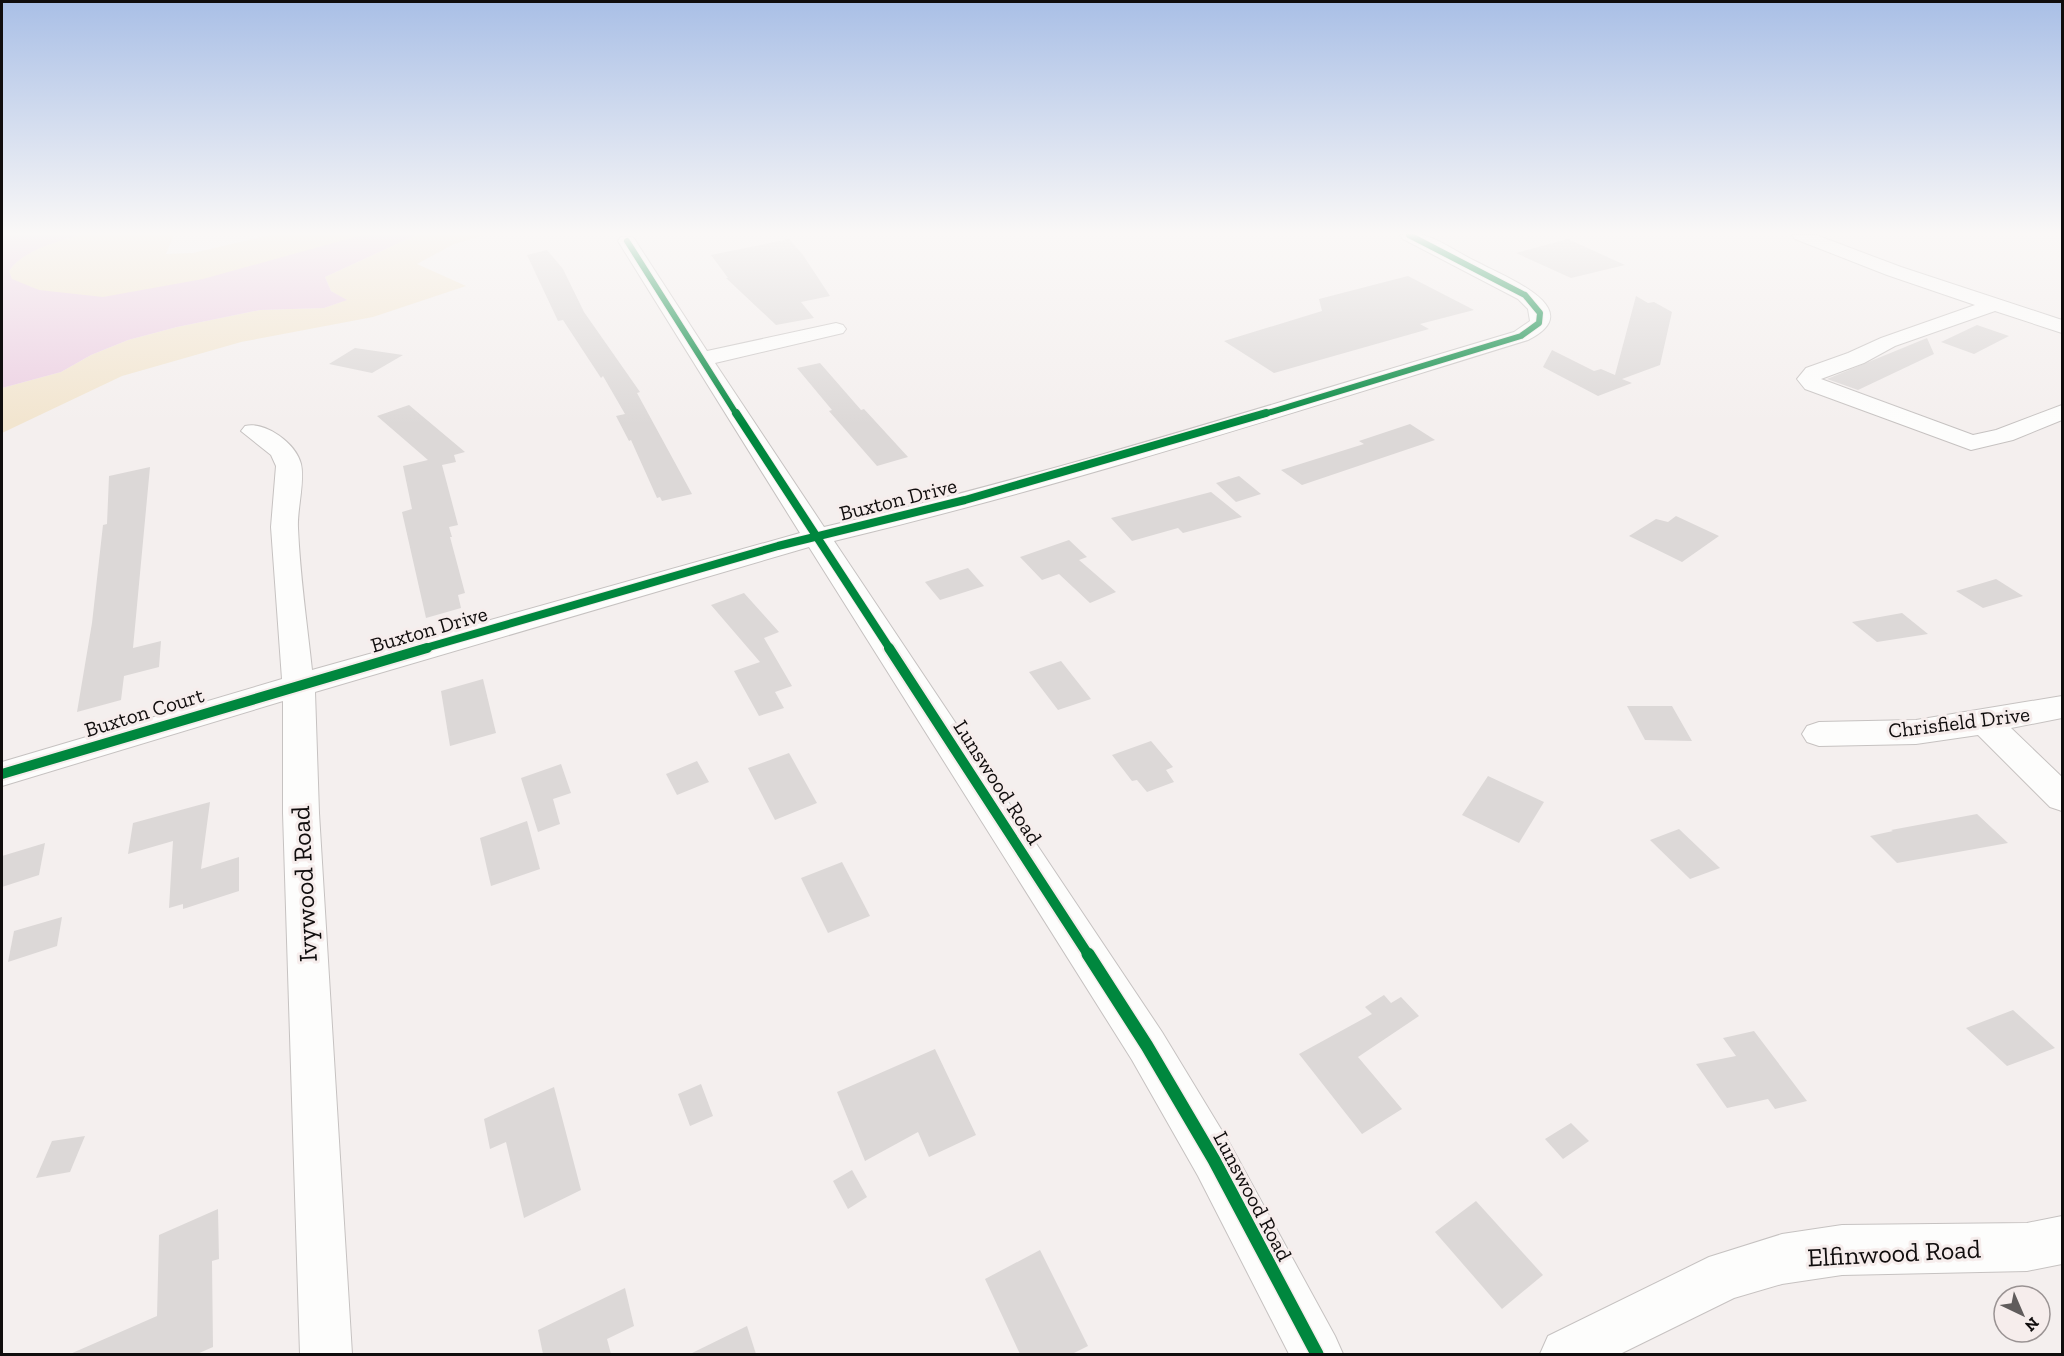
<svg xmlns="http://www.w3.org/2000/svg" width="2064" height="1356" font-family="'Zilla Slab',serif">
	<style>
		.green { fill: #f2e5cf }
		.water { fill: #eccfe2 }
		.building { fill: #dcd8d7 }
		.lines { fill: none; stroke-linecap: round; stroke-linejoin: round }
		.minor-casing { stroke: #c6c2c1; stroke-width: 2 }
		.minor { fill: #fdfdfc; fill-rule: evenodd }
		.cycleway-far3-casing { stroke: #f6edec; stroke-width: 8 }
		.cycleway-far2-casing { stroke: #f6edec; stroke-width: 10 }
		.cycleway-far1-casing { stroke: #f6edec; stroke-width: 14 }
		.cycleway-casing { stroke: #f6edec; stroke-width: 16 }
		.cycleway-far3 { stroke: #00873e; stroke-width: 6 }
		.cycleway-far2 { stroke: #00873e; stroke-width: 8 }
		.cycleway-far1 { stroke: #00873e; stroke-width: 10 }
		.cycleway { stroke: #00873e; stroke-width: 13 }
		.labels { text-anchor: middle; dominant-baseline: central; stroke-width: 6; stroke-linejoin: round; paint-order: stroke }
		.street-label { font-size: 21px; fill: #100d0d; stroke: #f6edec }
		.near-street-label { font-size: 26px; fill: #100d0d; stroke: #f6edec }
	</style>
	<rect width="100%" height="100%" fill="#f4efee"/>
	<g class="green">
		<path d="M79,235H174L166,254L193,253L270,235H362C286,261 185,289 105,297C78,299 35,293 12,280L9,271C23,250 56,242 79,235Z"/>
		<path d="M416,235H484L454,244L417,264L466,286L373,317L241,342L122,376L2,433V388L61,372L91,355L128,340L177,327L260,310L324,308L346,300L331,291L325,277Z"/>
	</g>
	<path class="water" d="M2,235H79C57,242 23,250 9,271L12,279L39,290L103,297L203,279L362,235H416L325,277L331,291L347,300L324,308L260,310L177,327L128,340L91,355L61,372L2,388Z"/>
	<g class="building">
		<path d="M789,239L803,255L830,296L801,302L814,318L776,325L726,278H728L711,255Z"/>
		<path d="M1568,239L1625,265L1571,278L1516,253Z"/>
		<path d="M547,250L563,269L584,312L640,392L637,393L692,494L662,501L660,497L657,498L631,440L629,441L616,416L625,414L603,376L601,378L563,320L558,321L527,255Z"/>
		<path d="M1408,276L1474,310L1420,324L1429,329L1274,373L1224,341L1322,311L1319,299Z"/>
		<path d="M1636,296L1648,303L1654,302L1672,312L1660,365L1622,379L1632,383L1598,396L1543,367L1552,350L1594,371L1601,369L1615,375Z"/>
		<path d="M1977,325L2009,336L1974,354L1941,342Z"/>
		<path d="M1927,338L1934,354L1858,390L1827,379Z"/>
		<path d="M355,348L403,355L372,373L329,364Z"/>
		<path d="M820,363L861,410L864,409L908,457L877,466L829,411L832,410L797,368Z"/>
		<path d="M409,405L465,452L454,455L456,462L442,465L458,525L449,527L452,537H450L465,593L458,595L461,608L426,618L402,512L412,509L403,466L428,460L377,416Z"/>
		<path d="M1410,424L1435,440L1302,485L1281,470L1364,444L1359,441Z"/>
		<path d="M150,467L133,648L161,641L159,667L124,676L121,700L77,712L92,623L103,525L107,524L109,476Z"/>
		<path d="M1239,476L1261,494L1236,502L1216,483Z"/>
		<path d="M1211,492L1242,517L1183,533L1178,528L1132,541L1111,518Z"/>
		<path d="M1676,516L1719,536L1682,562L1629,536L1656,519L1668,522Z"/>
		<path d="M1069,540L1087,557L1079,560L1116,592L1090,603L1059,574L1042,580L1020,557Z"/>
		<path d="M968,568L984,586L940,600L925,582Z"/>
		<path d="M1996,579L2023,596L1983,608L1956,591Z"/>
		<path d="M744,593L779,632L764,638L792,686L775,692L784,708L759,716L734,671L760,662L711,605Z"/>
		<path d="M1902,613L1928,634L1877,642L1852,622Z"/>
		<path d="M1061,661L1091,699L1058,710L1029,672Z"/>
		<path d="M483,679L496,733L450,746L441,691Z"/>
		<path d="M1627,706H1672L1692,741L1645,740Z"/>
		<path d="M1151,741L1173,767L1166,770L1174,782L1147,792L1137,780L1132,781L1112,755Z"/>
		<path d="M789,753L817,803L775,820L748,768Z"/>
		<path d="M697,761L709,782L677,795L666,774Z"/>
		<path d="M561,764L571,793L553,799L560,824L538,832L521,778Z"/>
		<path d="M1488,776L1544,802L1519,843L1462,815Z"/>
		<path d="M210,802L201,869L239,857V891L183,909V904L169,908L173,841L128,854L133,823Z"/>
		<path d="M1977,814L2008,843L1897,863L1870,836L1893,831L1891,830Z"/>
		<path d="M527,821L540,869L491,886L480,838Z"/>
		<path d="M1679,829L1720,868L1690,879L1650,840Z"/>
		<path d="M45,843L39,875L2,887V856Z"/>
		<path d="M842,862L870,916L828,933L801,878Z"/>
		<path d="M62,917L57,946L8,962L14,931Z"/>
		<path d="M1384,995L1391,1003L1401,997L1419,1016L1358,1057L1402,1109L1362,1134L1299,1054L1372,1014L1365,1007Z"/>
		<path d="M2013,1010L2055,1048L2007,1066L1966,1028Z"/>
		<path d="M1754,1031L1807,1101L1775,1109L1768,1099L1727,1108L1696,1064L1736,1056L1723,1038Z"/>
		<path d="M935,1049L976,1135L929,1157L918,1132L865,1161L837,1092Z"/>
		<path d="M701,1084L713,1116L690,1126L678,1094Z"/>
		<path d="M554,1087L581,1190L524,1218L506,1142L490,1149L484,1119Z"/>
		<path d="M1571,1123L1589,1141L1563,1159L1545,1139Z"/>
		<path d="M85,1136L70,1172L36,1178L52,1141Z"/>
		<path d="M852,1170L867,1197L848,1209L833,1181Z"/>
		<path d="M1476,1201L1543,1275L1502,1309L1435,1232Z"/>
		<path d="M218,1209L219,1259L212,1261L213,1347L197,1354H70L157,1316L159,1235Z"/>
		<path d="M1040,1250L1088,1346L1072,1354H1020L985,1279Z"/>
		<path d="M625,1288L634,1326L607,1339L611,1354H543L538,1330Z"/>
		<path d="M747,1326L756,1354H690Z"/>
	</g>
	<g class="lines">
		<defs>
			<g id="minor">
				<path d="M1400,235C1406,234 1416,233 1423,235C1441,240 1460,254 1477,262C1503,276 1591,309 1528,340C1298,411 1068,485 834,541L1162,1032L1230,1144L1335,1336L1343,1354H1289L1198,1176L1132,1060L809,547L315,692L319,813L352,1354H300L283,813V701L2,786V762L282,679L271,527L276,466L271,455L241,431L245,426C265,421 296,443 301,464C305,482 297,509 298,528C300,576 307,623 312,670L800,533L618,241L621,237H633L707,351L836,323L843,325L846,329L843,333L715,363L824,527C1057,473 1285,400 1514,332L1530,321L1528,309L1518,299L1403,239Z"/>
				<path d="M1792,235H1816L1901,267L2062,320V333L1995,311L1895,346L1864,363L1821,379L1973,435L1996,430L2062,405V420L2013,440L1971,450L1805,389L1797,379L1806,368L1848,353L1881,338L1975,305L1887,275L1795,239Z"/>
				<path d="M2062,696V718L2011,728L2062,777V811L2050,807L1978,735L1916,744L1819,746L1807,742L1802,734L1807,726L1819,722L1916,720Z"/>
				<path d="M2062,1216V1264L2027,1271L1842,1275L1782,1284L1734,1298L1620,1354H1540L1548,1336L1709,1257L1782,1234L1842,1225L2027,1223Z"/>
			</g>
		</defs>
		<use href="#minor" class="minor-casing"/>
		<use href="#minor" class="minor"/>
		<defs>
			<g id="cycleway-far3">
				<path d="M627,241L737,415"/>
				<path d="M1261,415L1521,336L1539,323L1540,313L1525,295L1409,235"/>
			</g>
			<g id="cycleway-far2">
				<path d="M736,413L890,649"/>
				<path d="M422,649L778,546L965,500L1266,413"/>
			</g>
			<g id="cycleway-far1">
				<path d="M889,648L1089,956"/>
				<path d="M2,774L427,648"/>
			</g>
			<path id="cycleway" d="M1088,954L1147,1046L1214,1160L1317,1354"/>
		</defs>
		<use href="#cycleway-far3" class="cycleway-far3-casing"/>
		<use href="#cycleway-far2" class="cycleway-far2-casing"/>
		<use href="#cycleway-far1" class="cycleway-far1-casing"/>
		<use href="#cycleway" class="cycleway-casing"/>
		<use href="#cycleway-far3" class="cycleway-far3"/>
		<use href="#cycleway-far2" class="cycleway-far2"/>
		<use href="#cycleway-far1" class="cycleway-far1"/>
		<use href="#cycleway" class="cycleway"/>
	</g>
	<linearGradient id="sky" x2="0" y2="1"><stop stop-color="#a9bfe6"/><stop offset="0.55" stop-color="#faf8f7"/><stop offset="1" stop-color="#faf8f7" stop-opacity="0"/></linearGradient>
	<rect width="2064" height="424" fill="url(#sky)"/>
	<g class="labels">
		<g class="street-label">
			<text transform="translate(898 499) rotate(-14)">Buxton Drive</text>
			<text transform="translate(429 629) rotate(-16)">Buxton Drive</text>
			<text transform="translate(144 712) rotate(-17)">Buxton Court</text>
			<text transform="translate(1959 722) rotate(-7)">Chrisfield Drive</text>
			<text transform="translate(998 782) rotate(57)">Lunswood Road</text>
			<text transform="translate(1253 1196) rotate(62)">Lunswood Road</text>
		</g>
		<g class="near-street-label">
			<text transform="translate(304 884) rotate(-93)">Ivywood Road</text>
			<text transform="translate(1894 1253) rotate(-3)">Elfinwood Road</text>
		</g>
	</g>
	<rect width="2064" height="1356" fill="none" stroke="#100d0d" stroke-width="6"/>
	<g transform="translate(2022 1314) rotate(136)"><circle r="28" fill="#f6edec" stroke="#9a9393" stroke-width="1.5"/>
	<path d="M0-4.5L10 22L0 15L-10 22Z" fill="#605c5c"/>
	<text y="-9" font-size="16" font-weight="bold" text-anchor="middle" fill="#100d0d">N</text>
	</g>
</svg>
